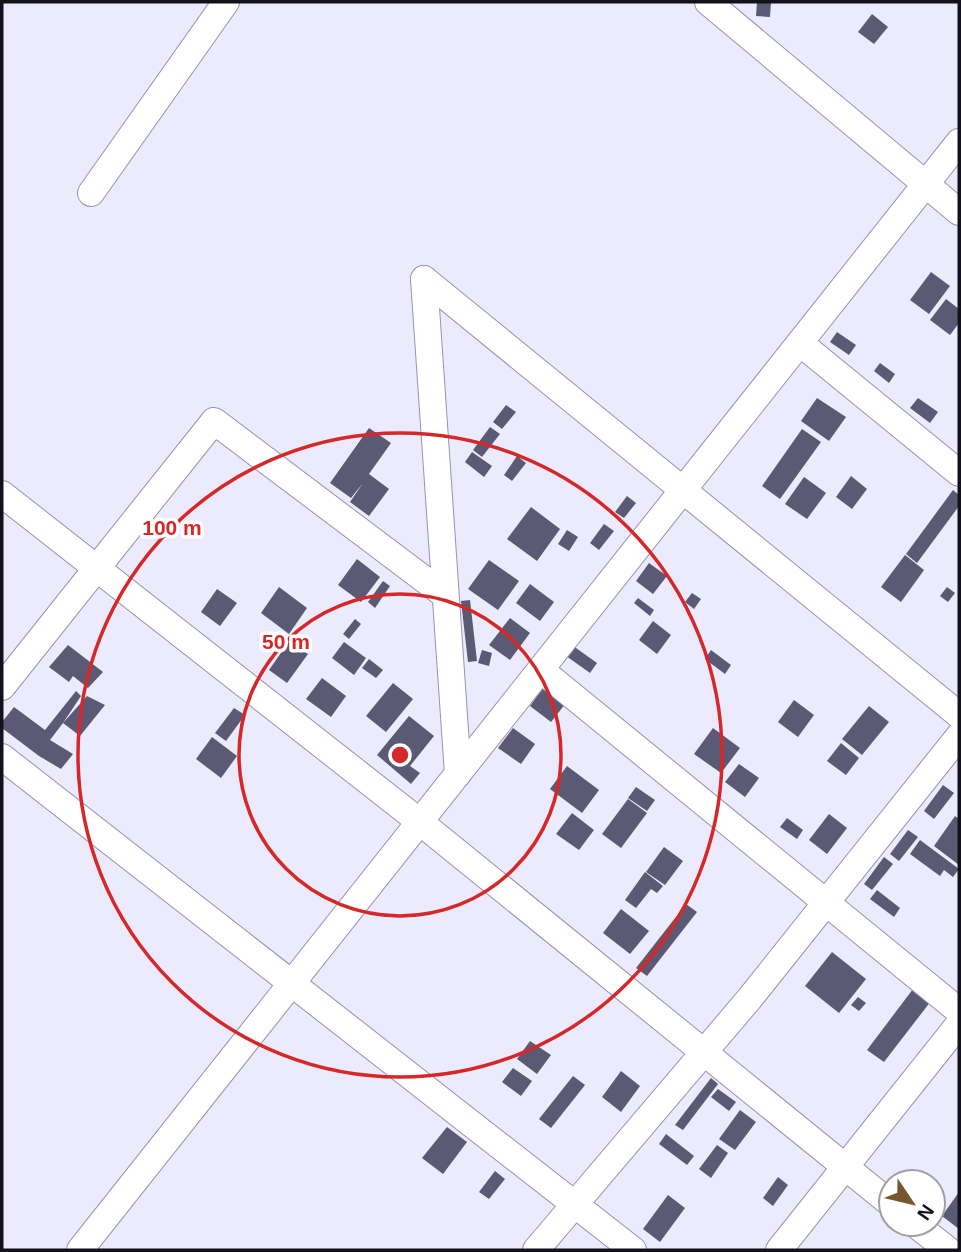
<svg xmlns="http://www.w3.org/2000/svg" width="961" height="1252" font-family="Arial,sans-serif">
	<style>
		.building { fill: #5c5974 }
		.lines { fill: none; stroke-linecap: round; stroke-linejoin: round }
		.minor-casing { stroke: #9693b0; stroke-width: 28 }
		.minor { stroke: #fff; stroke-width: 26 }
		.ring { fill: none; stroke: #d62828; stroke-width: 3.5 }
		.centre { fill: #d62828; stroke: #fff; stroke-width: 3.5 }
		.ring-label { font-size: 21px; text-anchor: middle; font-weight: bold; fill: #d62828; stroke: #fff; stroke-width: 7; stroke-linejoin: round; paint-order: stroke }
	</style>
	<rect width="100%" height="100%" fill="#eceafd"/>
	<g class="building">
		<path d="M757,2H771L770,17L756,16Z"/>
		<path d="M872,14L888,27L874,44L858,32Z"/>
		<path d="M931,272L950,286L929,314L910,300Z"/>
		<path d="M946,299L959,309V323L950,335L930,320Z"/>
		<path d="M837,332L856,345L849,355L830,342Z"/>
		<path d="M880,363L895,374L889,383L874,371Z"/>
		<path d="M817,398L846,417L829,441L801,421Z"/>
		<path d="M918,398L938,412L930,423L910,408Z"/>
		<path d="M506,405L516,412L502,429L493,422Z"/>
		<path d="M490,427L500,434L482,457L473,450Z"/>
		<path d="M369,428L391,443L369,474L389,489L369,516L350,502L363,483L351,498L330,483Z"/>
		<path d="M802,429L821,442L780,499L762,486Z"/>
		<path d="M472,452L492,466L484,477L465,462Z"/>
		<path d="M517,456L526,463L512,481L504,475Z"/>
		<path d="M851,476L867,489L852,509L836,497Z"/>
		<path d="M804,477L826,493L807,519L785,504Z"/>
		<path d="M953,490L959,495V506L917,563L906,554Z"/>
		<path d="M627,496L636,503L624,518L615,512Z"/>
		<path d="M531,507L560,529L537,561L507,539Z"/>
		<path d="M604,524L614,531L599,550L590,543Z"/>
		<path d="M567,530L578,537L569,551L558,544Z"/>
		<path d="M905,555L924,570L901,602L881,587Z"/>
		<path d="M357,559L380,577L361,602L338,585Z"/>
		<path d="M489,560L519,581L498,610L468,589Z"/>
		<path d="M649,563L667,576L653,594L636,581Z"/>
		<path d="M383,581L390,586L375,608L368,602Z"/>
		<path d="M530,584L554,602L540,621L516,603Z"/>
		<path d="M279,587L307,608L289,634L261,613Z"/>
		<path d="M947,587L955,593L948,602L940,596Z"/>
		<path d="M217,589L237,603L220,626L201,612Z"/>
		<path d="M692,593L701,599L694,609L685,602Z"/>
		<path d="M638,598L654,610L650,616L634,603Z"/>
		<path d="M470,600L477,661L468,662L461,601Z"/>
		<path d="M510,618L530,633L510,660L489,645Z"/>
		<path d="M355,619L361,624L349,639L343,634Z"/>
		<path d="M653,621L671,635L657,654L639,640Z"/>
		<path d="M290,640L308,654L287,683L269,670Z"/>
		<path d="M344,642L366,658L354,675L332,658Z"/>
		<path d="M569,643L597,663L590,673L562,653Z"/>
		<path d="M68,645L103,672L88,688L73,676L69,682L49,667Z"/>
		<path d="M482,650L492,653L489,666L478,663Z"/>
		<path d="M711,650L731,665L725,674L705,659Z"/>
		<path d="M369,659L383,670L376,678L362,668Z"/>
		<path d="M322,678L346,696L331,717L306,699Z"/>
		<path d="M393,683L413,699L386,732L366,716Z"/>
		<path d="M544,687L566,703L551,722L530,706Z"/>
		<path d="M76,691L81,696L63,723L87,696L105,705L80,736L63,723L50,740L73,754L61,769L39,756L2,728V722L14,707L45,730Z"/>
		<path d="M794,700L814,715L798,737L778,722Z"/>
		<path d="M869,706L889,722L862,755L842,739Z"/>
		<path d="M234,708L245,715L226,741L215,733Z"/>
		<path d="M409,716L434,736L410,766L420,773L411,784L377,755Z"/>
		<path d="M513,728L535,744L521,764L498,748Z"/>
		<path d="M713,728L740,748L721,773L694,754Z"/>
		<path d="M212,737L237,756L221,778L196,759Z"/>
		<path d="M841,743L859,758L846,775L827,761Z"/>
		<path d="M739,764L759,778L745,797L725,782Z"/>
		<path d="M567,766L599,790L582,813L550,789Z"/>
		<path d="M943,785L954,793L934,819L924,811Z"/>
		<path d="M636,787L655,800L647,811L628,798Z"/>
		<path d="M628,799L647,813L621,848L602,834Z"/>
		<path d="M572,813L594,830L579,850L556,834Z"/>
		<path d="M829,814L847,828L827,854L809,840Z"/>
		<path d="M955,816L959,819V865L934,846Z"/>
		<path d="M787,818L803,830L797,839L780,827Z"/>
		<path d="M908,830L918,837L899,861L890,854Z"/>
		<path d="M920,840L959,869L953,877L944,870L940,876L910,854Z"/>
		<path d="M664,847L683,861L665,885L646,872Z"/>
		<path d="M884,857L893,864L872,890L864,884Z"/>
		<path d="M645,872L663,886L657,893L651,889L636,908L625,900Z"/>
		<path d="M877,890L900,908L894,917L870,899Z"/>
		<path d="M686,904L697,912L647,976L636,968Z"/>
		<path d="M621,909L649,931L630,954L603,933Z"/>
		<path d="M832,952L866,979L839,1013L805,986Z"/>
		<path d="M913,989L931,1001L884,1062L867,1050Z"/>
		<path d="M858,997L866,1003L859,1011L851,1005Z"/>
		<path d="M530,1041L551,1055L537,1074L517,1059Z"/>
		<path d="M513,1068L532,1081L521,1096L502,1082Z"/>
		<path d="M621,1071L640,1086L621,1112L602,1097Z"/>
		<path d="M573,1076L585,1085L551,1128L539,1119Z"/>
		<path d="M711,1078L718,1084L683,1130L675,1125Z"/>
		<path d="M718,1089L736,1102L729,1111L711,1097Z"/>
		<path d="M740,1110L756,1122L735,1150L719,1139Z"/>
		<path d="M447,1127L467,1142L443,1174L422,1158Z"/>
		<path d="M666,1134L694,1156L687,1165L659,1144Z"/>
		<path d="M717,1145L728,1153L711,1178L699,1169Z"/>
		<path d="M495,1171L505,1179L489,1199L479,1192Z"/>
		<path d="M778,1177L788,1185L773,1206L763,1198Z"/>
		<path d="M959,1192V1229L942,1216Z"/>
		<path d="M668,1195L685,1208L660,1242L643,1229Z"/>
	</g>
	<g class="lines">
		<defs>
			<g id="minor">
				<path d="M708,2L959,212"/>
				<path d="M91,193L226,2"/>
				<path d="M424,279L959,715"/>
				<path d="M424,279L458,774"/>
				<path d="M800,343L959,473"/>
				<path d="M2,494L420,822L891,1204"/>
				<path d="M541,670L959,1011"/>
				<path d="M2,687L214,421L445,595"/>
				<path d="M2,757L633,1250"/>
				<path d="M915,1224L948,1250"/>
				<path d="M80,1250L959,142"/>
				<path d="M536,1250L750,998L959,736"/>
				<path d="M779,1250L959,1024"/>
			</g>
		</defs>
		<use href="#minor" class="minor-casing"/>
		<use href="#minor" class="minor"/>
	</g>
	<g class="ring">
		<circle cx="400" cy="755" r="161"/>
		<circle cx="400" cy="755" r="322"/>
	</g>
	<circle cx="400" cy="755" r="10" class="centre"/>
	<g class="ring-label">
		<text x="172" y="535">100 m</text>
		<text x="286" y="649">50 m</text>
	</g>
	<rect width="961" height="1252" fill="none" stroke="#12111c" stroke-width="7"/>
	<g transform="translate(912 1203) rotate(125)"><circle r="33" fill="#ffffff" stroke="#a0a0a4" stroke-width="2"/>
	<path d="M0-5L12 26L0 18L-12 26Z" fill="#77562d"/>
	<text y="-10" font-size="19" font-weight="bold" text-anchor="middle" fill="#12111c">N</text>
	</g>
</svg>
